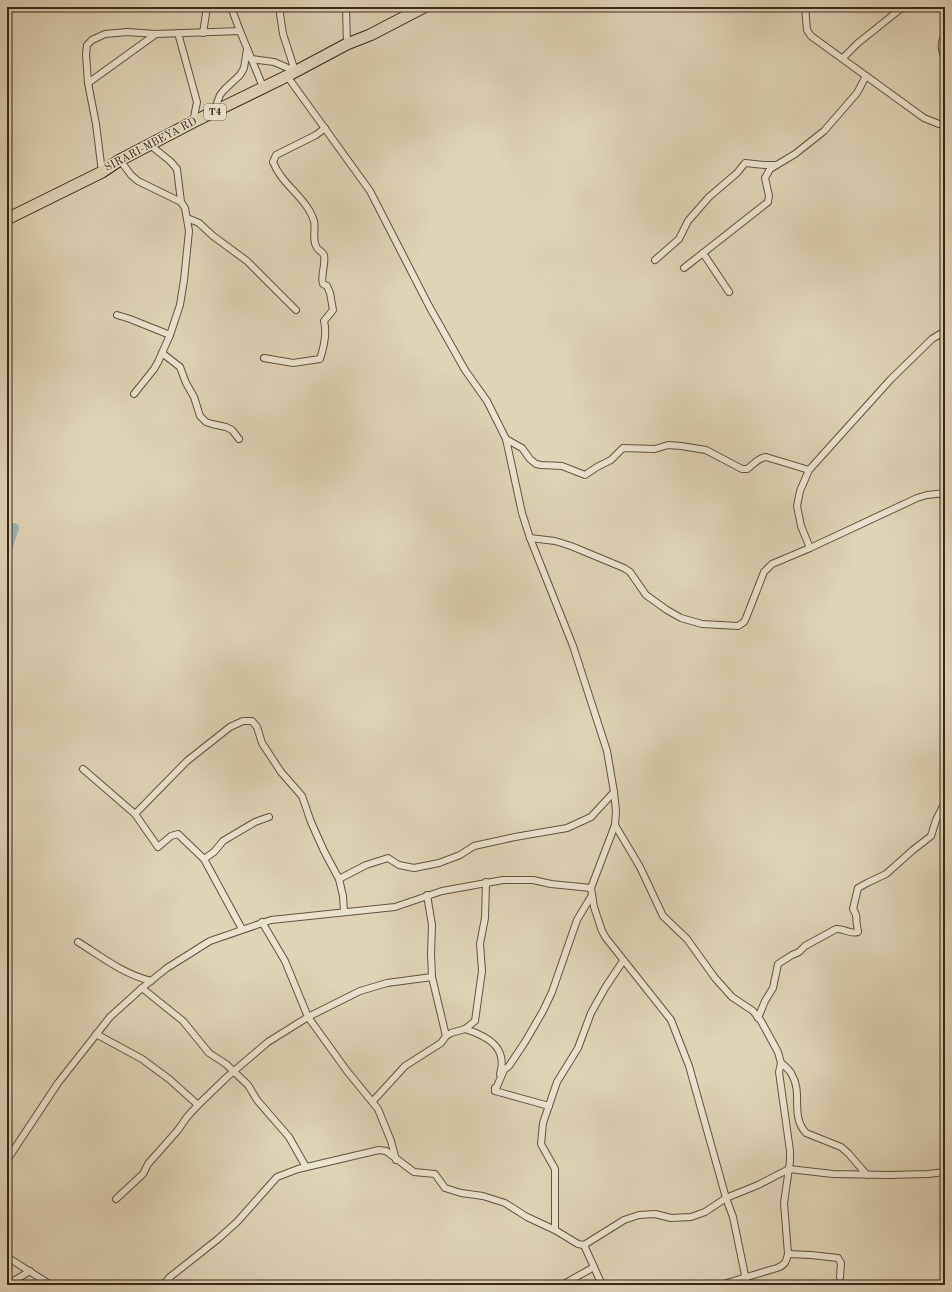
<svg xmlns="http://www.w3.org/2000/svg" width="952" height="1292" font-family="'Old Standard TT',serif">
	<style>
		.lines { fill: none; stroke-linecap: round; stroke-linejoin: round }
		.river { stroke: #99b5ba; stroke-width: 10 }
		.street-casing { stroke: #625340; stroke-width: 8 }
		.highway-casing { stroke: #392818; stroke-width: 13 }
		.street { stroke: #eae3d0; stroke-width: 6 }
		.highway { stroke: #dfd4b7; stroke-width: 11 }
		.labels { text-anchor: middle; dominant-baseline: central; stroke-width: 3; stroke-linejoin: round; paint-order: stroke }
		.shield { fill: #eae3d0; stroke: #6e604f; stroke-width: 1 }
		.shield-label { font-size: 10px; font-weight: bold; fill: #392818 }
		.street-label { font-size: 11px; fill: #392818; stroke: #eae3d0 }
	</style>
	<rect width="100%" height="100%" fill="#dfd4b7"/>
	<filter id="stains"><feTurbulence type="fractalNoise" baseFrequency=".005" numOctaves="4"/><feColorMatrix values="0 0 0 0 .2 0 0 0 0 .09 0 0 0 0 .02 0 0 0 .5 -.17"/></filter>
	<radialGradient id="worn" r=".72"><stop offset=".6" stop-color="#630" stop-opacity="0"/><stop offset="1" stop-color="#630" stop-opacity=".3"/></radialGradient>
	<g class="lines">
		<path class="river" d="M7,528H14L7,549"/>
		<defs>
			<g id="street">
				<path d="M231,7L240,31L263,87"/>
				<path d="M279,7L283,34L295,71"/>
				<path d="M346,7L347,44"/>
				<path d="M805,7L807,30L811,36L924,118L939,124H945"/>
				<path d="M178,33L197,102L193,122"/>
				<path d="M203,33L207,7"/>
				<path d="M945,35C940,44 941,49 945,58"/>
				<path d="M843,58L858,43L903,7"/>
				<path d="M251,59L274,62L295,71"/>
				<path d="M287,76L370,191L429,306L465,370L487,401L506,439L522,513L530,538L573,646L607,751L614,792L616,811L615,825L591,888L594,907L602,931L606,938L671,1020L689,1066L726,1198L733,1217L747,1285"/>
				<path d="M88,83L156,34"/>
				<path d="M214,111L220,95L224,90L240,75L244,68L247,49"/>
				<path d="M150,145L170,161L177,169L181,202"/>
				<path d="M120,160L131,175L138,181L181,202L185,208L189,231L184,280L180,305L170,335L158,362L154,369L134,394"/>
				<path d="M102,172L96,124L88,83L86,54L87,45L92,40L105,34L127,32L156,34L240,31"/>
				<path d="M187,218L199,223L213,236L247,261L296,310"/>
				<path d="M703,253L729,292"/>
				<path d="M655,260L679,239L688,221L709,197L737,173L745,163L765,165H776"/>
				<path d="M684,268L768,202L769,196L765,178L770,169L795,154L824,131L857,93L866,76"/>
				<path d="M117,315L130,319L170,335"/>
				<path d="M162,353L180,367L186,383L194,397L200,416L206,422L212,424L226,427L232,430L239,439"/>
				<path d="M264,358L293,363L320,359C324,347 327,333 324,321L333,310L330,293L327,286L323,284C320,278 326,264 324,255C322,251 317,250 316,246C312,238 316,229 314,221C313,218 311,213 309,210C298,192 281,182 273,162L276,155L316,135L325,128"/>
				<path d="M506,439L522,448L530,459L536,464L541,465L562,466L585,475L597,467L611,460L623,448L655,449L668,445L681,446L706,450L742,469H747C754,464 758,458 766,457L809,470"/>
				<path d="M530,538L555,541L571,546L624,568L630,572L646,595L667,610L681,618L702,624L738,626L744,622L746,618L764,572L772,564L810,548L917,498L927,495L945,493"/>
				<path d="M810,548L801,526L797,506L800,491L809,470L891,379L932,339L945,331"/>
				<path d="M83,769L135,814L158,847L171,836L178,834L204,859L242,929"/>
				<path d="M135,814L187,761L230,727L243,721H252L257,727L262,743L281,772L302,796L311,822L324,851L339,879L343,896L344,912"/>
				<path d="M615,825L640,867L663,916L687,939L715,978L732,997L753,1011L761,1021L778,1052L781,1063L779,1072L790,1151V1161L784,1203L788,1254C786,1262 785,1265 777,1268L720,1285"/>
				<path d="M204,859L214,852L223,841L255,822L269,817"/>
				<path d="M339,879L366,865L388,858L399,865L414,868L439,863L460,855L474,846L515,837L567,828L591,817L614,792"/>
				<path d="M427,895L432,925L431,954L432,977L446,1036"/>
				<path d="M262,922L285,961L308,1017L347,1071L378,1109L391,1141L396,1160"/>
				<path d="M78,942C102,957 123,974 151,981"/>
				<path d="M142,988L183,1021L209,1053L226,1064L248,1085L257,1100L289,1137L306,1167"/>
				<path d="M758,1018L765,1001L773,988L778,964L792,955L799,952L805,946L836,929C844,928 850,935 858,932C858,929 857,928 857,925C855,917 859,918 853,909L858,888L867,883L886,874L913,850L931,836L936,820L945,802"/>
				<path d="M465,1029C487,1036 508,1047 500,1074"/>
				<path d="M96,1034L142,1059L169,1079L198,1105"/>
				<path d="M781,1063C785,1066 790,1070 792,1075C803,1093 790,1116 806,1133L841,1147L848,1153L867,1175"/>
				<path d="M495,1088V1091L549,1106"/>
				<path d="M495,1091L504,1070L509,1066L525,1042L543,1011L552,992L577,920L592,895"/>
				<path d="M373,1101L405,1066L441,1043L446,1036L451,1033L465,1029L475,1021L482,971L480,944L485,918L486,882"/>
				<path d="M7,1160L58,1083L110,1017L142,988L167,968L210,941L271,920L395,907L442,891L503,880H533L551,884L591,888"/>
				<path d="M116,1199L143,1174L148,1164L178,1130L187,1117L198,1105L227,1077L268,1042L308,1017L360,991L387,983L432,977"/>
				<path d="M555,1230V1169L541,1144L543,1123L557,1082L578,1048L591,1013L605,988L623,961"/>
				<path d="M584,1245L602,1285"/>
				<path d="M788,1254L811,1255L838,1258L841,1263L840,1277"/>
				<path d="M7,1257L51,1285"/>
				<path d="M7,1285L30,1271"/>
				<path d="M163,1285L170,1277L218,1239L237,1222L277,1177L298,1169L379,1150L386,1151L414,1172L435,1174L445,1188L461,1193L483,1196L505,1203L527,1217L555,1230L578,1244L584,1245L624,1220L639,1215L655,1214L671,1218L691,1217L705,1212L726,1198L758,1185L789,1169L833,1174L889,1175L928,1174L945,1172"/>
				<path d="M562,1285L594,1267"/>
			</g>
			<path id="highway" d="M7,219L102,172L120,160L193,122L287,76L347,44L370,35L424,7"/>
		</defs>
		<use href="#street" class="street-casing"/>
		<use href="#highway" class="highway-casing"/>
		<use href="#street" class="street"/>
		<use href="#highway" class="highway"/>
	</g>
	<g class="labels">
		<rect class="shield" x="204" y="104" width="22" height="16" rx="3"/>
		<g class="shield-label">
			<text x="215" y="112">T4</text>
		</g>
		<g class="street-label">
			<text transform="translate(151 145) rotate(-28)">SIRARI-MBEYA RD</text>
		</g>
	</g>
	<rect width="952" height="1292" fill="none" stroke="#dfd4b7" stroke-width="24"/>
	<rect x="8" y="8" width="936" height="1276" fill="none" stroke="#392818" stroke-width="2"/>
	<rect x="12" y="12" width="928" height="1268" fill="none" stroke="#392818"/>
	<rect width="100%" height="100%" filter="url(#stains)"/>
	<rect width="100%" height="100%" fill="url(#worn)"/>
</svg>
